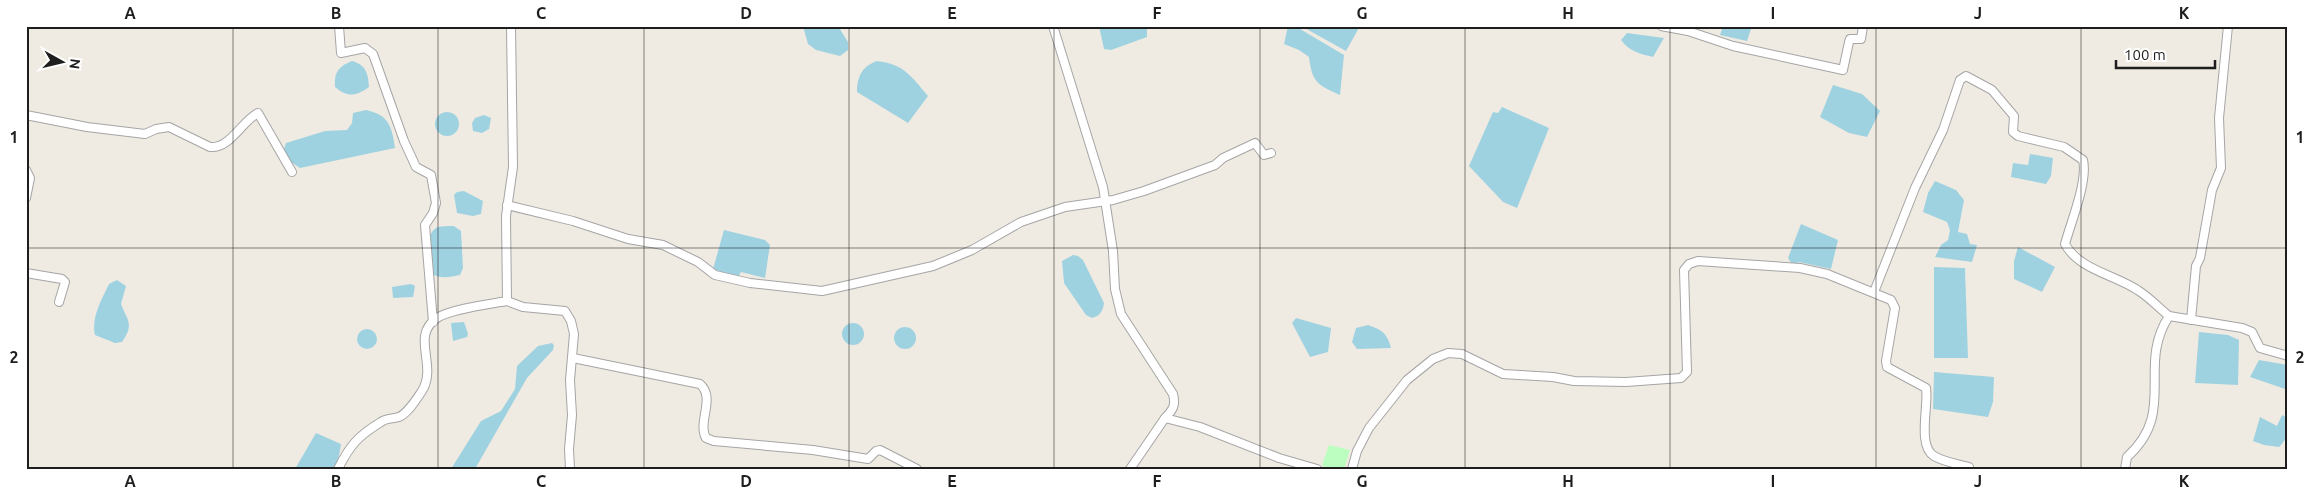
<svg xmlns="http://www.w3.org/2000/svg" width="2314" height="495" font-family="Ubuntu,sans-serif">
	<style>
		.park { fill: #bbfec0 }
		.water { fill: #9fd2e1 }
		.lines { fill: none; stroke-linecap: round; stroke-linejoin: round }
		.minor-casing { stroke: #a5a5a5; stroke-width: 10 }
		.minor { stroke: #fff; stroke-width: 8 }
		.grid { fill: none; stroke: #1e1e1e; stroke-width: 1; stroke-opacity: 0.55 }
		.neatline { fill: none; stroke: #1e1e1e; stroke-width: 2 }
		.grid-label { font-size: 16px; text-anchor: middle; font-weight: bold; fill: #1e1e1e }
	</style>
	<rect width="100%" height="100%" fill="#f0ebe2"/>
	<path class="park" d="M1329,445L1350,450L1344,469H1327L1322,465Z"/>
	<g class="water">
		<path d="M803,26H838L848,42V50L840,56L816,50L808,44Z"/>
		<path d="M1099,26H1147V37L1111,50L1104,49Z"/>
		<path d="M1288,26H1295L1344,55L1340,95C1318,85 1312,83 1309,57L1299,50L1284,44Z"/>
		<path d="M1301,26H1360L1346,51Z"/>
		<path d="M1723,26H1752L1747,41L1720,35Z"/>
		<path d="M1627,33L1664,38L1653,57C1640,54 1629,51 1621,40Z"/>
		<path d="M352,61C366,65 368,73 369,87C356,96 348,98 335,87C334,72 338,67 352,61Z"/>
		<path d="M877,61C904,64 911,76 928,96L908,123L857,92C857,77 862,66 877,61Z"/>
		<path d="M1833,85L1862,94L1880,111L1867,137L1849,133L1820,117Z"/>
		<path d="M1502,107L1549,128L1517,208L1503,202L1469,166L1493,112L1498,113Z"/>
		<path d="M366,110C389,115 392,126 395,148L300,168L291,162L283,152L286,143L325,131L347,130L352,123L353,113Z"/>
		<circle cx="447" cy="124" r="12"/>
		<path d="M484,115L491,118L489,129L482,133L473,131L472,123L475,118Z"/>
		<path d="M2030,154L2053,158L2051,176L2046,184L2011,177L2013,163L2028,165Z"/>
		<path d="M1935,181L1956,190L1964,200L1958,232L1967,234L1970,244L1977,245L1972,262L1935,257L1941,245L1948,240L1950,230L1947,222L1923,212L1928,193Z"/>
		<path d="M464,191L483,201L481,214L473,216L457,213L454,195L457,192Z"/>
		<path d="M1801,224L1838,240L1831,269L1799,262L1793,266L1788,258Z"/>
		<path d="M454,226L461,231L463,268L460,275C450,277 441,279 432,274C431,262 423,233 438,227C442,226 449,226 454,226Z"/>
		<path d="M724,230L765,240L770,245L765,278L741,272L739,276H728L713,269Z"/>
		<path d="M2018,247L2055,267L2042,292L2014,279V261Z"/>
		<path d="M1073,255L1078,256L1083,260L1104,303C1103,311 1100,316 1092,318L1086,315L1064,283L1062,261Z"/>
		<path d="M1934,267L1965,268L1968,358H1934Z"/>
		<path d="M117,280L126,286L121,304C127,320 135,324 122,342L115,343L95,335C91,317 102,299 109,284Z"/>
		<path d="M411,284L415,286L413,297L393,298L392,287Z"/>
		<path d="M1296,318L1331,328L1328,352L1310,357L1292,323Z"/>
		<path d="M464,322L468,334L467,337L453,341L451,323Z"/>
		<circle cx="853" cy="334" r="11"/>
		<path d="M1368,325C1382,330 1387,333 1391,348L1357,349L1352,342L1356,328Z"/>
		<circle cx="905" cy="338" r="11"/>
		<circle cx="367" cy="339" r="10"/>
		<path d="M2199,332L2228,335L2239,340L2238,385L2195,383Z"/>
		<path d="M552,343L554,345L553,350L527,378L475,469H451L481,421L501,411L515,389L517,366L538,346Z"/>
		<path d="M2259,360L2288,365V390L2250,377Z"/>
		<path d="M1934,372L1994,377L1993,402L1988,417L1933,409Z"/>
		<path d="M2282,415L2288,418C2288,429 2288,439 2279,447L2264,445L2253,441L2260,417L2277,426Z"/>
		<path d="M316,433L341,444L338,461L332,469H295Z"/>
	</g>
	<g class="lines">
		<defs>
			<g id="minor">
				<path d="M339,26L341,53L365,48L373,54L404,141L416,167L431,175L436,203L433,213L425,225L433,322"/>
				<path d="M511,26L513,167L506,216L507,301L523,307L565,311L571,321L574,334L570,380L572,415L569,449L570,469"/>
				<path d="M1053,26L1103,187L1113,251L1115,289L1121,314L1173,394C1176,405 1173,410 1165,418L1200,427L1279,458L1317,469"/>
				<path d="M1661,26L1688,31L1733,46L1843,70L1849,42L1850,39H1861L1863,26"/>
				<path d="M26,115L87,127L145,134L156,129L169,127L210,147C230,149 241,122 258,113L292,172"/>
				<path d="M26,170L30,178L26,198"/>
				<path d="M507,205L573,221L628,239L663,245L698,262L715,275L750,283L822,291L933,266L972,250L1021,222L1065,207L1113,200L1144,191L1215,165L1223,158L1255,143L1264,155L1271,153"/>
				<path d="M26,273L62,279L65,282L59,302"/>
				<path d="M1874,292L1915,188L1943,130L1960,80L1966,76L1992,90L2014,116L2013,132L2018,136L2064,147L2083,160C2088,181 2071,222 2065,244C2079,270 2116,275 2139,291C2150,298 2159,308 2169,316"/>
				<path d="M2191,320L2196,266L2200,258L2212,190L2221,168L2219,118L2228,26"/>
				<path d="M573,358L700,384C716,398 697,422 706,438L714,441L813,450L868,459L876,451L880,450L917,469"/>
				<path d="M338,469C350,445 358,436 381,422C386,418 393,419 399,417C408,413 416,400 422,391C438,365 410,336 437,318C451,309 490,304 507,301"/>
				<path d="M1130,469L1165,418"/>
				<path d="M1352,469L1357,451L1369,428L1407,380L1433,359L1448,353L1462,354L1503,374L1553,377L1574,381L1626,382L1681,378L1687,372L1684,270L1689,264L1698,261L1800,268L1827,274L1891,300L1895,308L1886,361L1887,367L1926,388C1929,405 1917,446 1934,456C1944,462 1958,464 1969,467L1968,469"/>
				<path d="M2125,469L2127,457C2178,411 2136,367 2169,316L2242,328L2252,332L2260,348L2288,356"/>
			</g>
		</defs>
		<use href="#minor" class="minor-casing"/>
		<use href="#minor" class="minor"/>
	</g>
	<path class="grid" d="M233,26V469M438,26V469M644,26V469M849,26V469M1054,26V469M1260,26V469M1465,26V469M1670,26V469M1876,26V469M2081,26V469M26,248H2288"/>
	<rect width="2314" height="495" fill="none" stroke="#ffffff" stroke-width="55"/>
	<g transform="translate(62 62) rotate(98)" stroke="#ffffff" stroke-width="4" paint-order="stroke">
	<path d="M0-4L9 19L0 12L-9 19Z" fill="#1e1e1e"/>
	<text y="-8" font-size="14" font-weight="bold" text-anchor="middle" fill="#1e1e1e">N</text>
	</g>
	<path d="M2116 60v8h99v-8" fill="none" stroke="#1e1e1e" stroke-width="2.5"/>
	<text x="2124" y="60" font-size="15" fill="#1e1e1e" stroke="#ffffff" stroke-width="4" paint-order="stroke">100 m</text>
	<rect x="28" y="28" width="2258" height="440" class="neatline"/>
	<g class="grid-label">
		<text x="130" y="19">A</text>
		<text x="336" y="19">B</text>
		<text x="541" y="19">C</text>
		<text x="746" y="19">D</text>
		<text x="952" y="19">E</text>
		<text x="1157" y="19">F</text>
		<text x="1362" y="19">G</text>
		<text x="1568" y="19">H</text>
		<text x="1773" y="19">I</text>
		<text x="1978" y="19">J</text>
		<text x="2184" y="19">K</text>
		<text x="14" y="143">1</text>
		<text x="2300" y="143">1</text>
		<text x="14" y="363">2</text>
		<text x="2300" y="363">2</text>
		<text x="130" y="487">A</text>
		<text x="336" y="487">B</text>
		<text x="541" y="487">C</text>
		<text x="746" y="487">D</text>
		<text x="952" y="487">E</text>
		<text x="1157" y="487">F</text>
		<text x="1362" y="487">G</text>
		<text x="1568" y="487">H</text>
		<text x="1773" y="487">I</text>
		<text x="1978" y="487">J</text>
		<text x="2184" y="487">K</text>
	</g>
</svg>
